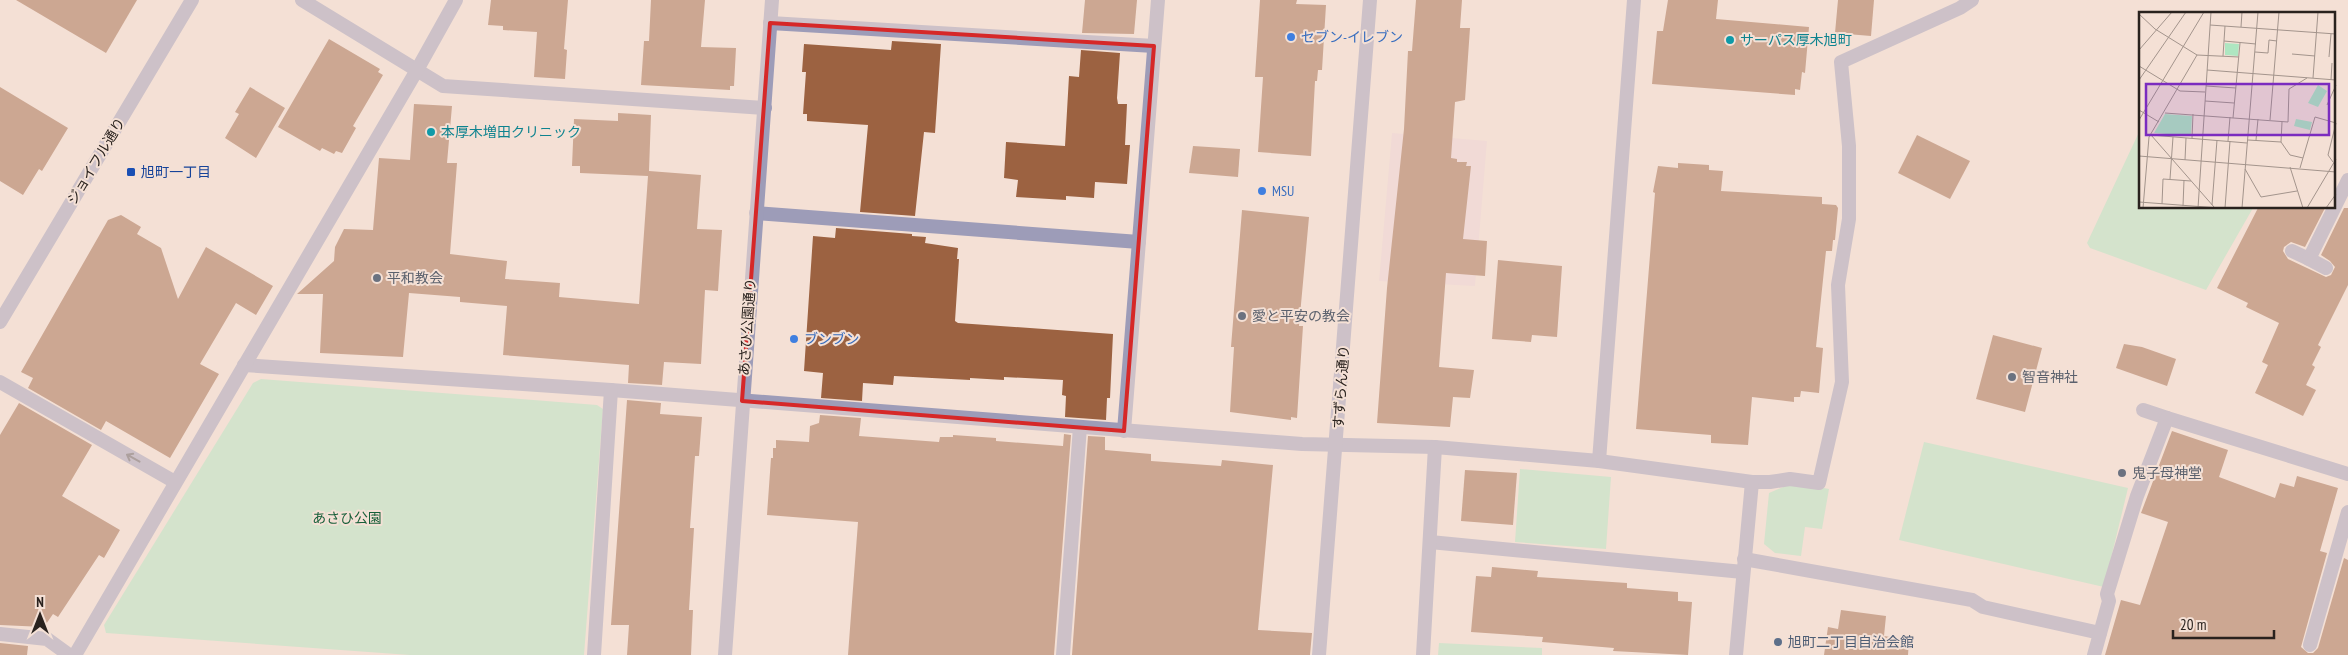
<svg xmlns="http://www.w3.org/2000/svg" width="2348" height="655" font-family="'PT Sans Narrow','Noto Sans JP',sans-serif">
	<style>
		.commercial { fill: #edd3d7 }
		.green { fill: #aee6c1 }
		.building { fill: #9c6241 }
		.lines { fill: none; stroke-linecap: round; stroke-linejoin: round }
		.service { stroke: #9d9cb8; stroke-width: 14 }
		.minor { stroke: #9d9cb8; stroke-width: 14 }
		.tertiary { stroke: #9d9cb8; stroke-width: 14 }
		.oneway { stroke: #57535c }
		.marked { fill: none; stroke: #d62828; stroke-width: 4; stroke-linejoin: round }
		.shop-dot { fill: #3f7fe0; stroke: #f4e0d5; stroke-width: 2 }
		.culture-dot { fill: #0f9aa8; stroke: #f4e0d5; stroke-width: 2 }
		.transit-dot { fill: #1a4fb4; stroke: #f4e0d5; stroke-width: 2 }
		.worship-dot { fill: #6b7280; stroke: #f4e0d5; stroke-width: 2 }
		.service-dot { fill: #5c6f8a; stroke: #f4e0d5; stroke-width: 2 }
		.labels { text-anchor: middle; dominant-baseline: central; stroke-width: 4; stroke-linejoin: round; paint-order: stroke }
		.shop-label { font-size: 14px; fill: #366cbe; stroke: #f4e0d5; text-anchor: start }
		.culture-label { font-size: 14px; fill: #0d838f; stroke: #f4e0d5; text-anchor: start }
		.street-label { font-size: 14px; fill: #29221e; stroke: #f4e0d5 }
		.transit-label { font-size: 14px; fill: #164399; stroke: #f4e0d5; text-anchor: start }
		.worship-label { font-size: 14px; fill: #5b616d; stroke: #f4e0d5; text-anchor: start }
		.park-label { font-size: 14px; fill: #165f39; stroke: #f4e0d5 }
		.service-label { font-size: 14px; fill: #4e5e75; stroke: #f4e0d5; text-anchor: start }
		.inset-road { fill: none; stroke: #a3948c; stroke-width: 1 }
		.view { fill: #7b2cbf; fill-opacity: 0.15; stroke: #7b2cbf; stroke-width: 2.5 }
		.inset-edge { fill: none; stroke: #29221e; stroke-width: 2.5 }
	</style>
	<rect width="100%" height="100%" fill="#f4e0d5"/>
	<path class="commercial" d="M1392,133L1487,141L1475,286L1379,281Z"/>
	<g class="green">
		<path d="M2140,130V208H2253L2206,290L2090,248L2087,243Z"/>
		<path d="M261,379L597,405L603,409L584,655H410L106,633L104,625L253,383Z"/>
		<path d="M1924,442L2128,488L2104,587L1899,540Z"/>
		<path d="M1520,469L1611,477L1606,549L1515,542Z"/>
		<path d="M1795,482L1829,489L1822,529L1805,527L1801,556L1775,553L1764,544L1769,493Z"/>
		<path d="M1439,643L1542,648V655H1438Z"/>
	</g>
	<g class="building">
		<path d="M16,0H137L106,53Z"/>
		<path d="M491,0H568L564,49L567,50L565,79L534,77L537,32L503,30V26L488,25Z"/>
		<path d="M651,0H705L701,47L736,48L734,86H730V90L641,85L644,41H649Z"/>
		<path d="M1085,0H1137L1134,34L1082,33Z"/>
		<path d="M1260,0H1297L1296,4L1326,5L1322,70H1318L1317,81H1315L1311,156L1258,152L1263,77H1255Z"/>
		<path d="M1416,0H1462L1460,28H1470L1465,100L1455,102L1451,158L1457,159V162H1467L1466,166H1471L1463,239L1487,241L1485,276L1446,273L1439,367L1474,370L1470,398L1453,397L1450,427L1377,423L1387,288L1404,129L1408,51H1412Z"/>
		<path d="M1668,0H1718L1716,19L1809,27L1805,73L1802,72L1800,90L1795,89V95L1652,84L1657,31H1663Z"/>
		<path d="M1838,0H1874L1871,36L1835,33Z"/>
		<path d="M329,39L380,69L378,72L383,75L353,126L356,128L342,153L336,151L334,154L322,148L320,151L278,127Z"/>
		<path d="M892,41L941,44L935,133L924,132L915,216L860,212L868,125L807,121V114H803L806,72H802L804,44L891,50Z"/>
		<path d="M1081,50L1120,53L1117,98L1118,104H1127L1125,145H1130L1127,184L1095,182L1094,198L1066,196V200L1016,197L1018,180L1004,178L1006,142L1065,146L1069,76L1079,77Z"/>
		<path d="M0,87L68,128L42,171L39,169L23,195L0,181Z"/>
		<path d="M250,87L285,108L256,158L225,138L239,114L235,112Z"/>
		<path d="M414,104L452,106L447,163H457L450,254L507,261L505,279L560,283L559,297L639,304L648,176L580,173V166H572L574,119L618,121V113L651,115L649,171L701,175L697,229L722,230L718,291L705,290L701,364L664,362L662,385L628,383L629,365L503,355L507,306L460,302V297L409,293L403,357L320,353L323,294H297L334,261L335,247L344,229L373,230L379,158L410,160Z"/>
		<path d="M1917,135L1970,161L1950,199L1898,173Z"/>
		<path d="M1193,146L1240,149L1238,177L1189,173Z"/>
		<path d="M1678,163L1709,165V170L1723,171L1721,191L1822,197V204L1836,205L1838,208L1835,240H1833L1832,251H1826L1816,347L1823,348L1819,393L1801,391L1800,397H1794V402L1752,397L1748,445L1711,443V435L1636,429L1655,193L1653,192L1658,166L1678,168Z"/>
		<path d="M2258,208H2325L2305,247L2291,242L2284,247L2283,251L2288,259L2326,277L2331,275L2335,267L2330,261L2321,255L2344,208H2348V285L2318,345L2321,347L2312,365L2315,367L2306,385L2316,390L2303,416L2255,393L2268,365L2262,362L2279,323L2246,307L2248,303L2217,288Z"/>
		<path d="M1242,210L1309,217L1299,326H1303L1297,418L1291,417V420L1230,412L1234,347H1231Z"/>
		<path d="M121,215L141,227L137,234L161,248L178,299L206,247L273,286L256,315L236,303L200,364L219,374L170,458L106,421L101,430L28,388L33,378L21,372L108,220Z"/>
		<path d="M836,228L912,234V236L926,237L925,243L958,248L957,259H959L955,321L958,323L1113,334L1110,398H1107L1106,420L1065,417L1066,396L1062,395L1063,380L1004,377V380L970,378V380L894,376L893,385L863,383L862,401L821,398L823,373L804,371L813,236L835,238Z"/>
		<path d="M1498,260L1562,266L1557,337L1532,335L1531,342L1492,339Z"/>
		<path d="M1993,335L2042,348L2025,412L1976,399Z"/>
		<path d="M2124,344L2142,347L2176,359L2167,386L2116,368Z"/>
		<path d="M627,400L661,403L660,414L702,417L699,456H695L690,528H694L689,610H693L691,655H627L629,625H611Z"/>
		<path d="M19,403L92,445L62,496L120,530L104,558L99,555L58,617L53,614L44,627L0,625V435Z"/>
		<path d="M820,415L861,418L859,436L939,442L940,437H953V435L996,438V441L1063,446L1064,434L1071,435L1054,655H848L858,522L767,515L771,458H773V448H776V440L809,442L810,426L819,423Z"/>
		<path d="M2172,431L2228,450L2219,477L2275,498L2280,483L2294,487L2297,476L2338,488L2320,551L2327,553L2301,647L2308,653H2313L2318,648L2344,558L2348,560V655H2105L2121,600L2140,605L2168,522L2141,513Z"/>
		<path d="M1088,436L1105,437V450L1151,454V461L1221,466L1222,460L1273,465L1258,630L1312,633L1310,655H1072Z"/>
		<path d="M1465,470L1517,473L1513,525L1461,521Z"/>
		<path d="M1492,567L1538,571L1537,577L1627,583V588L1678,592V601L1692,602L1688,655L1613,651L1614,648L1542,642L1543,637L1471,632L1476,576L1491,577Z"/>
		<path d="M1841,610L1886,616L1884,636L1909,640L1908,655H1824L1828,627L1838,629Z"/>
		<path d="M0,643L28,646L27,655H0Z"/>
	</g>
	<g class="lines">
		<g class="service">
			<path d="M2143,410L2167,418"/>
			<path d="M1430,542L1743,572"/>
			<path d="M1744,559L1972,600L1983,607L2100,633"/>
			<path d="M0,634L47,639L69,655"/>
			<path d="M2310,645L2348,512"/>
		</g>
		<g class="minor">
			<path d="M302,0L443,86L765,108"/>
			<path d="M770,23L1154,46"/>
			<path d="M756,213L1139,242"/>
			<path d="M2292,251L2309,259"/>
			<path d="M2326,268L2309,259L2348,180"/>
			<path d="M244,365L611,390L1302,444L1435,447L1599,461L1752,482H1770L1790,479L1819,483L1842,382L1838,285L1849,219V146L1841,62L1960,8L1972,0"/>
			<path d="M0,382L175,482"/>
			<path d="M1124,431L1158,0"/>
			<path d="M1599,461L1634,0"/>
			<path d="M594,655L611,390"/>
			<path d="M1063,655L1080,427"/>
			<path d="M1423,655L1435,447"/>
			<path d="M1736,655L1752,482"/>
			<path d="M2094,655L2109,601L2107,594L2137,496L2167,418L2348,474"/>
		</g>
		<g class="tertiary">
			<path d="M0,322L192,0"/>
			<path d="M75,655L417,70L456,0"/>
			<path d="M725,655L772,0"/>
			<path d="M1319,655L1370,0"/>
		</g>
	</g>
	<defs><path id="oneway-shaft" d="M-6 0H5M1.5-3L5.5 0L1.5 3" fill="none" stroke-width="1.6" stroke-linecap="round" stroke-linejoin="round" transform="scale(1.25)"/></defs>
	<use class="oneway" href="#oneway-shaft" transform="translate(133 458) rotate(-151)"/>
	<path d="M0 0H2348V655H0ZM770,23L1154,46L1124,431L742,401Z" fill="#f4e0d5" fill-opacity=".55" fill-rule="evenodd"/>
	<path class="marked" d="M770,23L1154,46L1124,431L742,401Z"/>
	<g class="shop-dot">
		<circle cx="1291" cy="37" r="5"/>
		<circle cx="1262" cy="191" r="5"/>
		<circle cx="794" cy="339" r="5"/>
	</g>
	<g class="culture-dot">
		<circle cx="1730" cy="40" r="5"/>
		<circle cx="431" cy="132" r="5"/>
	</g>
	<rect class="transit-dot" x="126" y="167" width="10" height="10" rx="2.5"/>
	<g class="worship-dot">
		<circle cx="377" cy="278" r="5"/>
		<circle cx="1242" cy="316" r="5"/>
		<circle cx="2012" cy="377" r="5"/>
		<circle cx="2122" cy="473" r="5"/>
	</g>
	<circle class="service-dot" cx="1778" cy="642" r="5"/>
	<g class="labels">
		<g class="shop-label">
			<text x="1301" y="37">セブン-イレブン</text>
			<text x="1272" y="191">MSU</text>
			<text x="804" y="339">ブンブン</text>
		</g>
		<g class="culture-label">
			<text x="1740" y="40">サーパス厚木旭町</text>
			<text x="441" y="132">本厚木増田クリニック</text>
		</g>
		<g class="street-label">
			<text transform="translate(96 161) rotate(-59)">ジョイフル通り</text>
			<text transform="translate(747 327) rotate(-86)">あさひ公園通り</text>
			<text transform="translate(1341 387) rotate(-86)">すずらん通り</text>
		</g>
		<g class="transit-label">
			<text x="141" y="172">旭町一丁目</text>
		</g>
		<g class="worship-label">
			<text x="387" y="278">平和教会</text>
			<text x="1252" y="316">愛と平安の教会</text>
			<text x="2022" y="377">智音神社</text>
			<text x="2132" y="473">鬼子母神堂</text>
		</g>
		<g class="park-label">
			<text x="347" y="518">あさひ公園</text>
		</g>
		<g class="service-label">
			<text x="1788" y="642">旭町二丁目自治会館</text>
		</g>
	</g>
	<g transform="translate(2139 12)">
		<rect width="196" height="196" fill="#f4e0d5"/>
		<path d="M86,31L100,32L99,44L86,43ZM179,73L188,79L179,95L169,91ZM26,102L53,104L52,124L15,121ZM157,107L173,110L171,118L155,114Z" fill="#aee6c1"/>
		<path class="inset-road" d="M0,2L16,17L58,43L100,45M71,13L197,22M102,15L103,0M85,29L117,32M0,38L33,0M116,40L129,41L130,28L138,29M153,42L176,44M84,44L86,14M190,45L192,22M0,54L41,79L66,80M68,58L197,68M174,66L179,0M0,68L47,0M192,68L193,51M67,74L97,76M66,89L95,91M188,93L197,73M0,98L20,110M26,101L149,110L150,77L168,66M94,106L101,31M0,108L65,0M131,108L140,0M12,123L108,131M12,123L75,195M53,126L54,102M109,128L142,130L151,143L164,146M117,128L119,107M89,129L91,105M142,130L143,110M0,144L197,160M46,148L47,126M194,150L189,143L197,111M151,155L164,196M161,156L176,105L197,111M106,157L122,185L158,179M31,167L34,125M0,190L80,196M23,192L24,167L52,169M73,193L78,128M44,194L45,168M4,196L10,125L58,43M59,196L72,0M86,196L91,129M103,196L119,0M168,196L197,147M187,196L197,182"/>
		<path class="view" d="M7,72H190V123H7Z"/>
		<rect width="196" height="196" class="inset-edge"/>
	</g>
	<g transform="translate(40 615)" stroke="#f4e0d5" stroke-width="4" paint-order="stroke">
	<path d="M0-4L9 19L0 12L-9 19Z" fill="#29221e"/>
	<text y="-8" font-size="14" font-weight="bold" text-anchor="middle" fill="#29221e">N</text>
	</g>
	<path d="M2173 630v8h101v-8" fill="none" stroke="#29221e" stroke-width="2.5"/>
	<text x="2180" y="630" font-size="15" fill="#29221e" stroke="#f4e0d5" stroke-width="4" paint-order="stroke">20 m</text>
</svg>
